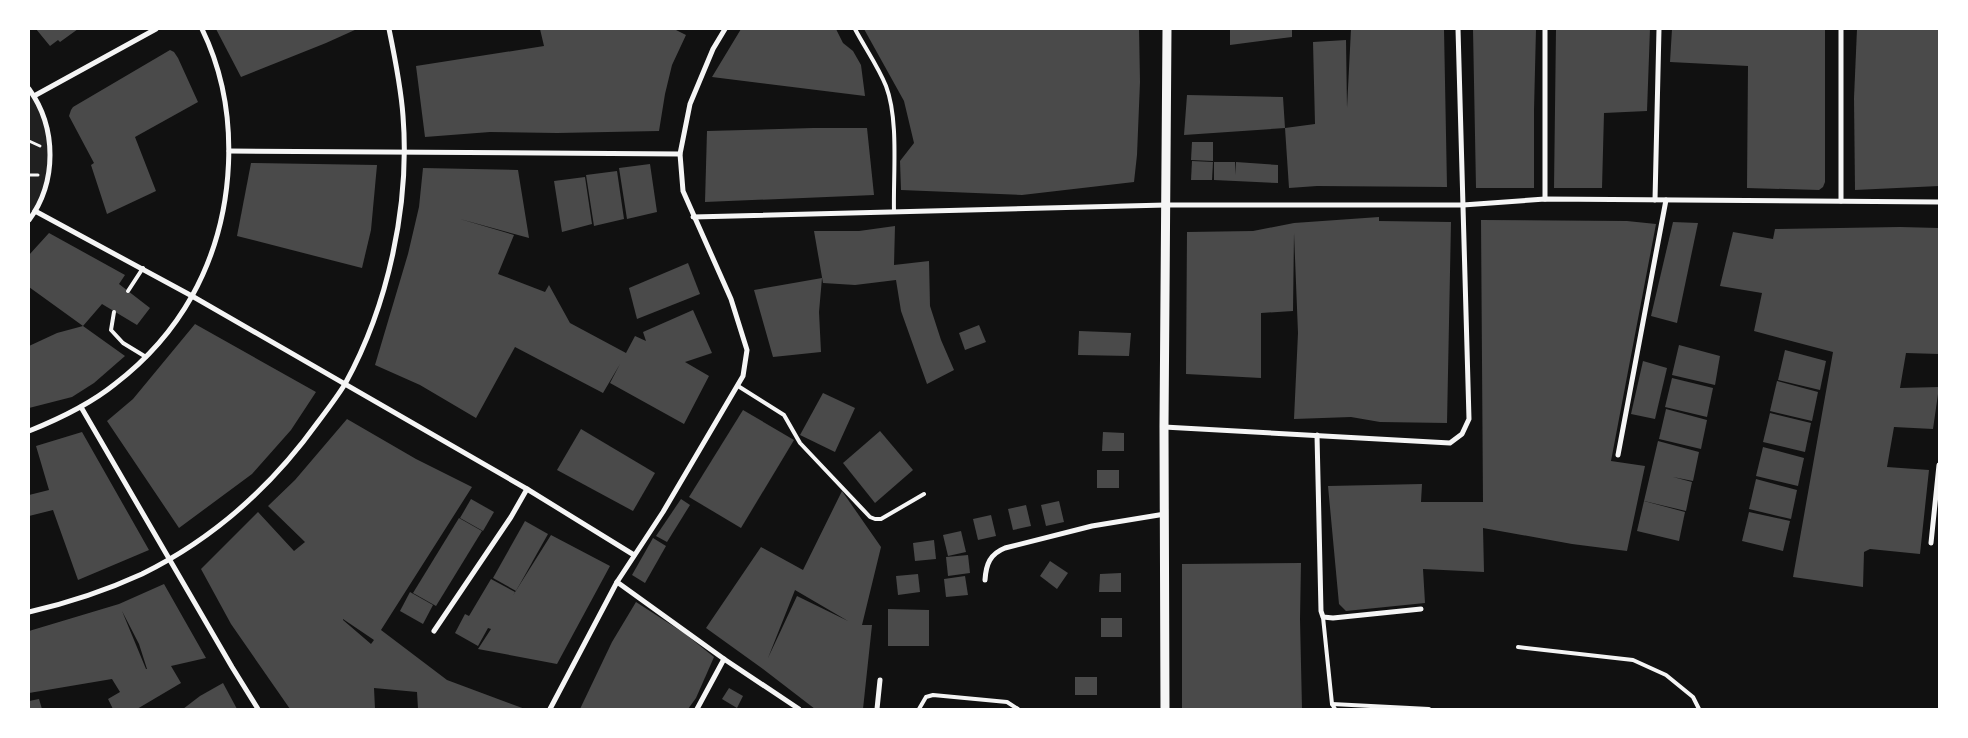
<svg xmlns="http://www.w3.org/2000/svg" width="1968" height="738" font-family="Mulish,sans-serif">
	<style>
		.green { fill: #202020 }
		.building { fill: #4a4a4a; fill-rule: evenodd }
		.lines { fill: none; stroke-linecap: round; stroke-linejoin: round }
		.path { stroke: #f5f5f5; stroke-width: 3 }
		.service { stroke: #f5f5f5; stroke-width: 4 }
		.minor { stroke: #f5f5f5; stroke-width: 5 }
		.tertiary { stroke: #f5f5f5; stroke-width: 9 }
	</style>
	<rect width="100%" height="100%" fill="#111"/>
	<path class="green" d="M29,89L43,114L50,154L44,193L29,220Z"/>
	<g class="building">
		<path d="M36,29H78L60,42L58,40L50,46Z"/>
		<path d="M216,29H357L326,43L241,77Z"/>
		<path d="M540,29H674L686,35L672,65L665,94L659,131L557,133L490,132L425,137L416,66L544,46Z"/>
		<path d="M741,29H836L843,43L853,51L861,65L865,96L712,77Z"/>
		<path d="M864,29H1139L1140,82L1137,155L1134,182L1022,195L901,190L900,161L914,143L904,101Z"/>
		<path d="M1230,29H1292V37L1230,45Z"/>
		<path d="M1351,29H1444L1447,187L1317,186L1289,188L1285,128L1184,135L1187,95L1283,97L1285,128L1315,124L1313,42L1346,40L1347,108Z"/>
		<path d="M1473,29H1536L1534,110V188H1476Z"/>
		<path d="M1556,29H1650L1647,111L1604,113L1602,188H1554Z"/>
		<path d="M1672,29H1825V182L1823,187L1819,190L1747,188L1748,66L1670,62Z"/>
		<path d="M1857,29H1939V186L1855,190L1854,98Z"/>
		<path d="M170,50L174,52L178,58L198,102L135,137L156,191L107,214L91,165L94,163L69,116L71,110L73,107Z"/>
		<path d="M813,128H867L874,195L705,202L707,131Z"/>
		<path d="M1192,142H1213V161L1191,160Z"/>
		<path d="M1192,161L1213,162L1212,180H1191Z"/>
		<path d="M1214,162H1235V175L1236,162L1278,165V183L1214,180Z"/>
		<path d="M251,163L377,165L371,230L362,268L237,236Z"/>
		<path d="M650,164L657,212L627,219L619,168Z"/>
		<path d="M423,168L518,170L529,238L460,219L514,235L498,274L545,292L549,285L570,323L626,353L635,336L646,341L643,332L693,310L712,353L685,362L709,376L684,424L610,383L620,364L603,393L515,347L476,418L420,385L375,365L408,254L419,207Z"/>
		<path d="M617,171L624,219L594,226L586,175Z"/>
		<path d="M585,177L592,224L562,232L554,181Z"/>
		<path d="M1379,217V221L1451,222L1447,423L1380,422L1351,417L1294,419L1298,333L1294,233L1293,311L1261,313V378L1186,374L1187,232L1253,231L1294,223Z"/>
		<path d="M1481,220L1627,221L1656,224L1611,461L1645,466L1627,551L1572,544L1483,528L1484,572L1423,569L1425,603L1346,611L1339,604L1328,486L1422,484L1421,502H1483Z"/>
		<path d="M1673,222L1698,223L1677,323L1651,316Z"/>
		<path d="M895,226L894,265L929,261L930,306L941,340L954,370L927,384L901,311L896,280L855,285L823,283L814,231H859Z"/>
		<path d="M1900,227L1939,228V354L1906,353L1900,388L1939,387L1933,429L1894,427L1887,467L1929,470L1920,554L1870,549L1864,552L1863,587L1793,577L1833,352L1754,331L1762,293L1720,286L1733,232L1773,239L1775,229Z"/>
		<path d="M49,233L125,275L119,284L150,308L137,325L102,304L83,326L29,287V255Z"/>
		<path d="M688,263L700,294L637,319L629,288Z"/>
		<path d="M822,278L819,312L821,352L773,357L754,290Z"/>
		<path d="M195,324L316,392L291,430L252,474L179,528L107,421L133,399Z"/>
		<path d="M979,325L986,342L965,350L959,333Z"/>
		<path d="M83,326L125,356L94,383L72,397L29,408V346L57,333Z"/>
		<path d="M1079,331L1131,333L1129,356L1078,355Z"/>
		<path d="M1679,345L1720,356L1715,385L1672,375Z"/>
		<path d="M1785,350L1826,361L1820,390L1778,380Z"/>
		<path d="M1643,361L1667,368L1655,419L1631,414Z"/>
		<path d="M1672,378L1713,388L1707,417L1665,407Z"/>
		<path d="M1777,381L1818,392L1812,421L1770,411Z"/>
		<path d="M823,393L855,408L835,452L800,435Z"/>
		<path d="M1666,409L1707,420L1701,449L1659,439Z"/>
		<path d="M743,410L794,440L741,528L689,497Z"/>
		<path d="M1770,413L1811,423L1805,452L1763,442Z"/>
		<path d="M347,419L416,459L472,487L381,630L447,680L525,709H418L417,692L374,688L375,709H290L231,624L201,569L258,512L294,551L305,542L268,506L295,480ZM343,619L374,640L371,644L343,620Z"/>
		<path d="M581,429L655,473L633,511L557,470Z"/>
		<path d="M880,431L913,470L875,503L843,463Z"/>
		<path d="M82,432L149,550L78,580L53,510L29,516V495L49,490L36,446Z"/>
		<path d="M1103,432L1124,433V451H1102Z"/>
		<path d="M1658,441L1699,452L1693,481L1673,477L1692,482L1686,511L1644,501Z"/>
		<path d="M1763,447L1804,458L1798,486L1756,476Z"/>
		<rect x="1097" y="470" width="22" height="18"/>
		<path d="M1756,479L1797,490L1791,519L1749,509Z"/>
		<path d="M842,491L881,547L862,625H872L863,709H815L763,669L706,628L761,547L803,570ZM795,590L848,621L797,596L768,658Z"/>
		<path d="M471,499L494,512L483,531L460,518Z"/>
		<path d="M681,499L690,505L667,542L656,536Z"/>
		<path d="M1059,501L1064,522L1046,526L1041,505Z"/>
		<path d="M1644,501L1685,512L1679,541L1637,531Z"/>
		<path d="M1026,505L1031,526L1013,530L1008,509Z"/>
		<path d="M1749,512L1790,521L1783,551L1742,541Z"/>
		<path d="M991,515L996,536L978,540L973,519Z"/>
		<path d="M459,518L482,531L436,606L413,593Z"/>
		<path d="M525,521L548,534L516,591L493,578Z"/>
		<path d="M961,531L966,552L948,556L943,535Z"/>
		<path d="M551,535L610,566L557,664L478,649L491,629L488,628L478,646L455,633L465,614L469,616L491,579L515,592L512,597Z"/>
		<path d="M653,538L666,546L645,583L632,575Z"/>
		<path d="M934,540L936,559L915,561L913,543Z"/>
		<path d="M968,555L970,573L948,576L946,557Z"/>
		<path d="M1050,561L1068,573L1057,589L1040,576Z"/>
		<path d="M1301,563L1300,619L1302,709H1182V564Z"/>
		<path d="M1121,573V592H1099L1100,574Z"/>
		<path d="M918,574L920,592L898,595L896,576Z"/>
		<path d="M965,576L968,595L946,597L944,579Z"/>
		<path d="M164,584L206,658L171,666L181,683L137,709H113L108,699L120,692L112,679L29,693V631L119,604ZM122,611L139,644L147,669H146Z"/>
		<path d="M410,592L433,605L423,624L400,611Z"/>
		<path d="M636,602L684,633L714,657L696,698L688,709H580L612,642Z"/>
		<path d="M888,609L929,610V646H888Z"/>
		<rect x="1101" y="618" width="21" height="19"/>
		<rect x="1075" y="677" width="22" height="18"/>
		<path d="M223,683L237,709H183L200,696Z"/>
		<path d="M729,688L743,696L737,708L722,699Z"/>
		<path d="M39,699L42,709H29V701Z"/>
	</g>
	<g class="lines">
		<g class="path">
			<path d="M29,141L40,146"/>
			<path d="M29,175H38"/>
		</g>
		<g class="service">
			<path d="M855,29C865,48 878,66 886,86C899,120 893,175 894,212"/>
			<path d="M128,291L143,268"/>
			<path d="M114,312L111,330L123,343L146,357"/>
			<path d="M738,386L784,415L800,443L870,517L875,519H881L924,494"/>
			<path d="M1323,617L1332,704L1335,709"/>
			<path d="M1518,647L1633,660L1666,675L1693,697L1699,709"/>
			<path d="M1332,704L1429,709"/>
			<path d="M919,709L926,697L933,695L1007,702L1018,709"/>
		</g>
		<g class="minor">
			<path d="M1841,29V201"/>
			<path d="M29,89C57,128 57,182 29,220"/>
			<path d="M34,96L156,29"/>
			<path d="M229,151L680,154"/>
			<path d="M1545,199V29"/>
			<path d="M1655,200L1659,29"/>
			<path d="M35,211L192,296L527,489L634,555"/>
			<path d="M693,217L1166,205H1463L1545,199L1939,202"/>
			<path d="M81,407L232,667L258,709"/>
			<path d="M1164,427L1450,443L1462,434L1469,419L1458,29"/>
			<path d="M29,431C59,419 89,405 115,384C145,361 173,330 192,296C236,217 242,111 202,29"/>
			<path d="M1317,435L1321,611L1323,617L1333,618L1421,609"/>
			<path d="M1618,455L1666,200"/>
			<path d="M1931,543L1939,465"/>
			<path d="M985,580C986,564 990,554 1005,548L1092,526L1165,514"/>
			<path d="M617,582L724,659L799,709"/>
			<path d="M29,612C68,603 105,591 142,574C213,539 272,486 318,422C327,410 337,397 345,384C388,306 410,205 403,116C401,87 395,58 389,29"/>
			<path d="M434,631L511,517L527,489"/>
			<path d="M550,709L617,582L663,512L743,376L747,350L731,299L683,191L680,154L690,104L713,49L725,29"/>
			<path d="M697,709L724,659"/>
			<path d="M877,709L880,680"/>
		</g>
		<path class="tertiary" d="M1165,709L1164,427L1167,29"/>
	</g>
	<rect width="1968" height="738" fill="none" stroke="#ffffff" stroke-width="60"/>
</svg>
